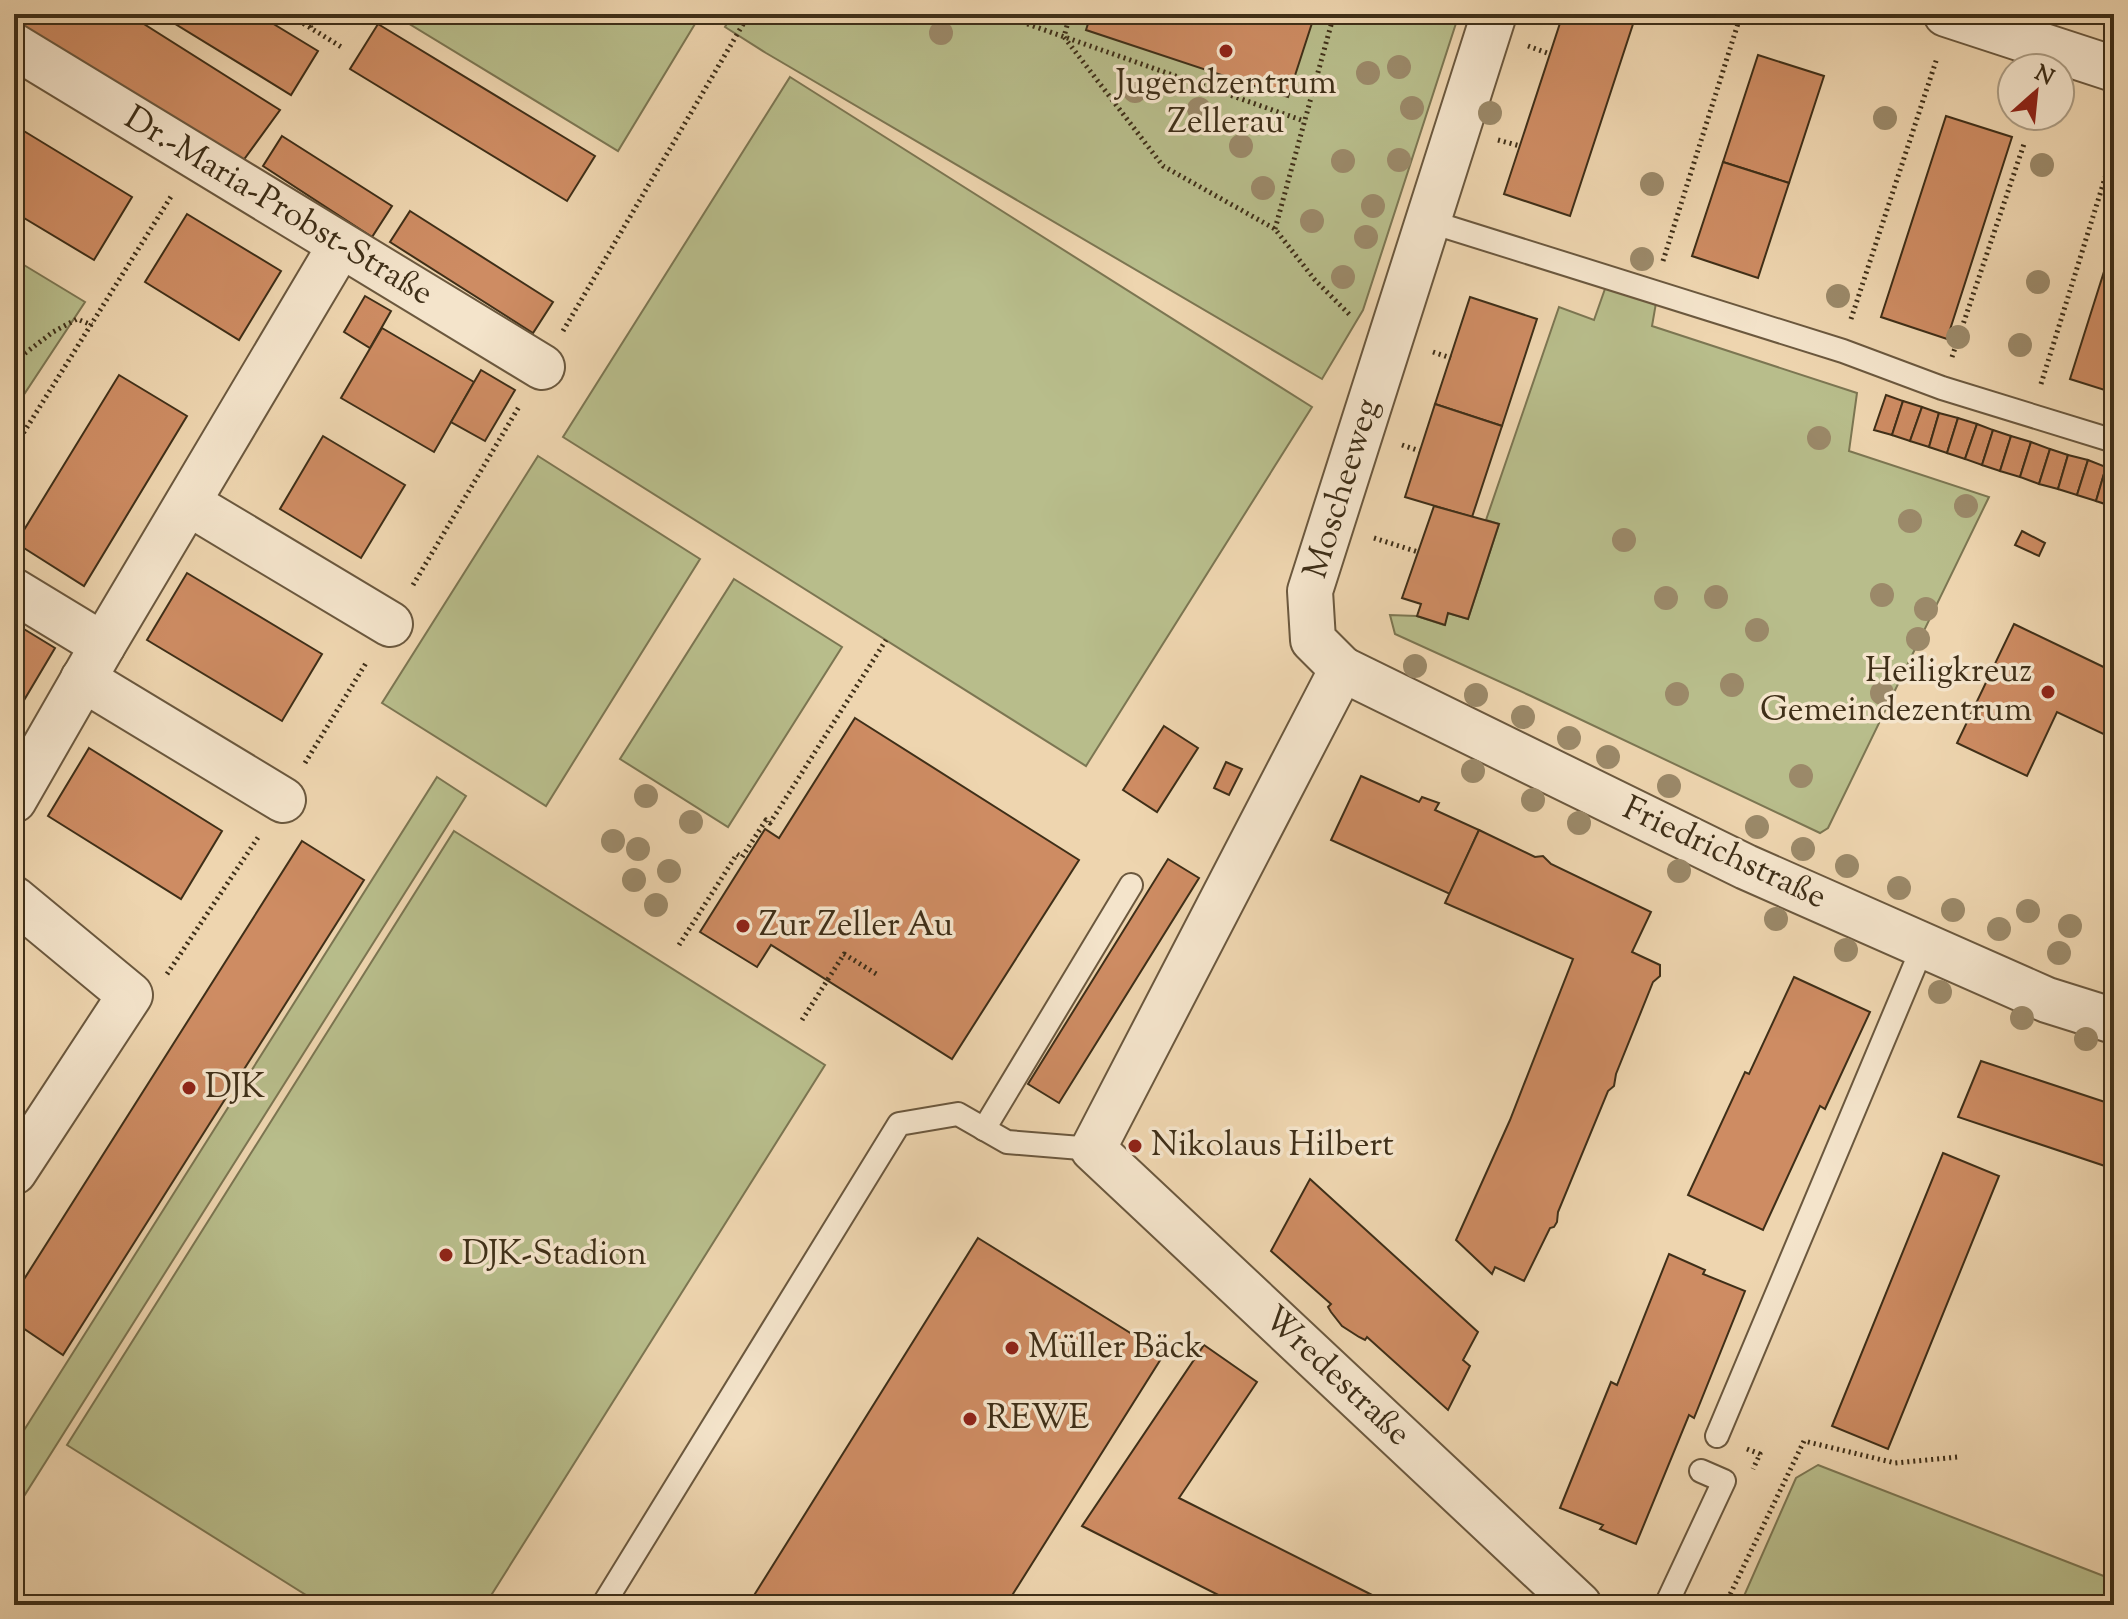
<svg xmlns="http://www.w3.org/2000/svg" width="2128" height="1619" font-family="'Sorts Mill Goudy',serif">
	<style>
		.green { fill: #b8bd8b; stroke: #7c7652; stroke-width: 2 }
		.building { fill: #ce8c63; stroke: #3f2f18; stroke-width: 2 }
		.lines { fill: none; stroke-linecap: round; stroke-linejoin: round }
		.service-casing { stroke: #6b583e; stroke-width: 26 }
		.minor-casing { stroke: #6b583e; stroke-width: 48 }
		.tertiary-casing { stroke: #6b583e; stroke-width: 48 }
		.path { stroke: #3f2f18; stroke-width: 5; stroke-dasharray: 2 4; stroke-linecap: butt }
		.service { stroke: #f4e4cb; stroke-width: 22 }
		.minor { stroke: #f4e4cb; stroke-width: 44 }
		.tertiary { stroke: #f4e4cb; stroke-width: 44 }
		.tree { fill: #9b8969 }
		.poi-dot { fill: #8f2418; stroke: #f4e4cb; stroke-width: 3 }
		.labels { text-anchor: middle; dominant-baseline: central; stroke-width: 7; stroke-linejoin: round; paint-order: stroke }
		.poi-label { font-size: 34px; fill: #3f2f18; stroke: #f4e4cb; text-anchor: start }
		.street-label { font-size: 34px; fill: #3f2f18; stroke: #f4e4cb }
	</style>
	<rect width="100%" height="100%" fill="#eed5af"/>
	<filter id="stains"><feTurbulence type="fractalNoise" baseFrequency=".0025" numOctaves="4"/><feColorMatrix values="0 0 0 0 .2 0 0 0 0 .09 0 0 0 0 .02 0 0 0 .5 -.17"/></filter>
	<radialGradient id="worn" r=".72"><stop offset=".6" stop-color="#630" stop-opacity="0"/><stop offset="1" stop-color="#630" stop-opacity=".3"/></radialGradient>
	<g class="green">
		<path d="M393,14H701L618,151Z"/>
		<path d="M732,14H1459L1363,310L1322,379L766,53L725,27Z"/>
		<path d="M790,77L1312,407L1086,766L563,437Z"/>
		<path d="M14,259L85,302L17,405L14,403Z"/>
		<path d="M1606,286L1656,303L1652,326L1857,393L1849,451L1989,497L1828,828L1820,833L1531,696L1395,634L1390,615L1417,616L1444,625L1448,613L1468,619L1499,524L1486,520L1559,307L1594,320Z"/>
		<path d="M538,456L700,559L546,806L382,703Z"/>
		<path d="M734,579L842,647L728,827L620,759Z"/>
		<path d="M437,777L466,796L14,1512V1446Z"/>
		<path d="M454,831L825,1065L485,1605H322L67,1445Z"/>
		<path d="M1818,1465L2114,1580V1605H1740L1796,1478Z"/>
	</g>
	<g class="building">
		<path d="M14,14H128L280,110L240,165L14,27Z"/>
		<path d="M159,14H257L318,51L291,95Z"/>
		<path d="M1091,14H1303L1314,17L1288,97L1086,30Z"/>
		<path d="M1563,14L1636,15L1570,216L1504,194Z"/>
		<path d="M378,24L595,156L567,201L350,69Z"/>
		<path d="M1758,55L1824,76L1789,183L1723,162Z"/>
		<path d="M1946,116L2012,137L1947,339L1881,317Z"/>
		<path d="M14,125L132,197L94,260L14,212Z"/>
		<path d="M282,136L392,206L372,237L263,166Z"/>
		<path d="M1723,162L1789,183L1758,278L1692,256Z"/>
		<path d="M410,211L553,302L533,333L390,242Z"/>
		<path d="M187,214L281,271L239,340L145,282Z"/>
		<path d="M2114,240V393L2070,379Z"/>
		<path d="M365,296L391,311L370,348L344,332Z"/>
		<path d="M1470,297L1537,319L1502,426L1435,404Z"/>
		<path d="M382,328L474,382L434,452L341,398Z"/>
		<path d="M481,370L515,390L485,441L451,422Z"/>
		<path d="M119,375L187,416L84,586L16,543Z"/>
		<path d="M1886,395L1903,401L1892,435L1874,430Z"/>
		<path d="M1903,401L1922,407L1910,441L1892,435Z"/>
		<path d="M1435,404L1502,426L1472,517L1405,497Z"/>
		<path d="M1922,407L1939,413L1929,447L1910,441Z"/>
		<path d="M1939,413L1958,418L1947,453L1929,447Z"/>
		<path d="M1958,418L1977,424L1965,459L1947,453Z"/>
		<path d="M1977,424L1993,430L1982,465L1965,459Z"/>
		<path d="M1993,430L2011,436L2000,471L1982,465Z"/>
		<path d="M323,436L405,485L361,558L280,509Z"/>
		<path d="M2011,436L2031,442L2020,477L2000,471Z"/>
		<path d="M2031,442L2050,449L2039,484L2020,477Z"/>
		<path d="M2050,449L2068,455L2058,489L2039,484Z"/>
		<path d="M2068,455L2088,460L2077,495L2058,489Z"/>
		<path d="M2088,460L2106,467L2096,501L2077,495Z"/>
		<path d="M2106,467L2114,469V507L2096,501Z"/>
		<path d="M1434,506L1499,524L1468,619L1448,613L1445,625L1417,616L1421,604L1402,598Z"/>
		<path d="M2022,531L2045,543L2039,556L2015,545Z"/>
		<path d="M187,573L322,654L282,721L147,640Z"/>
		<path d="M14,623L55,648L14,717Z"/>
		<path d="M2014,624L2114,672V739L2057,712L2027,776L1957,743Z"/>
		<path d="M855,718L1079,860L952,1059L771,945L757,967L700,932L765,829L779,838Z"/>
		<path d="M1164,726L1198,748L1157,812L1123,790Z"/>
		<path d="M89,748L222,831L181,899L48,816Z"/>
		<path d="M1226,762L1242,769L1229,795L1214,788Z"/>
		<path d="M1361,776L1419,802L1422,797L1439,803L1435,810L1479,830L1450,894L1331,840Z"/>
		<path d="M1479,830L1535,857L1543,856L1551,864L1651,912L1632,952L1660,965V976L1653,982L1616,1074L1614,1086L1608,1091L1558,1212L1557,1222L1554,1227L1550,1228L1524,1281L1495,1267L1492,1274L1456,1240L1510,1120L1573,959L1445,903Z"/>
		<path d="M302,841L364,880L63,1355L14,1322V1295Z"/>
		<path d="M1168,859L1199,878L1059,1103L1028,1084Z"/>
		<path d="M1794,977L1870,1012L1825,1109L1820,1106L1763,1230L1688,1195L1745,1072L1749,1074Z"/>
		<path d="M1981,1061L2114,1105V1169L1958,1117Z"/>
		<path d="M1943,1153L1999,1176L1888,1449L1832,1426Z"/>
		<path d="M1310,1179L1478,1332L1463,1360L1470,1366L1448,1410L1367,1337L1365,1340L1359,1337L1342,1326L1331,1312L1328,1307L1331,1304L1271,1251Z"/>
		<path d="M978,1238L1164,1354L1006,1605H748Z"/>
		<path d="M1669,1254L1705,1270L1703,1274L1745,1291L1694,1418L1689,1415L1636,1544L1600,1529L1603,1525L1560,1508L1611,1382L1617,1385Z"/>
		<path d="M1204,1345L1257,1382L1179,1498L1392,1605H1238L1082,1526Z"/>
	</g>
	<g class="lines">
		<defs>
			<g id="service">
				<path d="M1428,221L1843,351L1942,388L2114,441"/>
				<path d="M984,1129L1131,885"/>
				<path d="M1717,1436L1923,946"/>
				<path d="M603,1605L899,1124L958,1114L1007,1142L1093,1149"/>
				<path d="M1666,1605L1724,1481L1701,1471"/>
			</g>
			<g id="minor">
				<path d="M1494,14L1310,591L1313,640L1342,669L1093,1149L1579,1605"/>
				<path d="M14,46L542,367"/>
				<path d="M188,503L390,624"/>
				<path d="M14,591L103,645"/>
				<path d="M1342,669L1746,867L2047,1000L2114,1021"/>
				<path d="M83,679L283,800"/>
				<path d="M14,800L103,645L340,246"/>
				<path d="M14,899L130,995L14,1172"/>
			</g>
			<path id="tertiary" d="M1946,14L2114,69"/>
		</defs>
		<use href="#service" class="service-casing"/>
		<use href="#minor" class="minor-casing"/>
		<use href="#tertiary" class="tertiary-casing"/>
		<g class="path">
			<path d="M288,14L343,48"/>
			<path d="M308,14L311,28"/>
			<path d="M999,14L1304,121"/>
			<path d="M1070,14L1064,37L1163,166L1275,229L1315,280L1351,316"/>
			<path d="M1528,46L1550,54"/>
			<path d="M1498,140L1520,146"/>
			<path d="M1275,229L1334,14"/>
			<path d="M1663,261L1741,14"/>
			<path d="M1851,319L1937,58"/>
			<path d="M563,331L749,14"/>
			<path d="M1433,352L1451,358"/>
			<path d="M14,357H20L53,332L77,319L92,325"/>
			<path d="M1952,357L2024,144"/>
			<path d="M2041,384L2114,149"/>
			<path d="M1402,445L1420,451"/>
			<path d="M14,448L172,195"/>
			<path d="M1374,538L1418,552"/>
			<path d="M413,585L520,405"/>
			<path d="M305,763L366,663"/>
			<path d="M679,945L737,854L742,857L766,820L770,823L886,640"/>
			<path d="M167,974L259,836"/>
			<path d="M802,1020L844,954L878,975"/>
			<path d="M1747,1449L1760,1454L1753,1469"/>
			<path d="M1725,1605L1804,1441L1895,1463L1958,1457"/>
		</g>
		<use href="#service" class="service"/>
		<use href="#minor" class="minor"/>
		<use href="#tertiary" class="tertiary"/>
	</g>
	<g class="tree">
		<circle cx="941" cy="33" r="12"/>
		<circle cx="1399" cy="67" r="12"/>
		<circle cx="1368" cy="73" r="12"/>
		<circle cx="1135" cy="91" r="12"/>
		<circle cx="1412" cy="108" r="12"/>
		<circle cx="1199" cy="109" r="12"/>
		<circle cx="1490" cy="113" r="12"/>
		<circle cx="1885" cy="118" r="12"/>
		<circle cx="1241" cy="146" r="12"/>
		<circle cx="1399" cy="160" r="12"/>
		<circle cx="1343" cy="161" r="12"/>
		<circle cx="2042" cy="165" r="12"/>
		<circle cx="1652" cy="184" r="12"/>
		<circle cx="1263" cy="188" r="12"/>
		<circle cx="1373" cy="206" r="12"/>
		<circle cx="1312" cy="221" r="12"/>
		<circle cx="1366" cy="237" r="12"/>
		<circle cx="1642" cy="259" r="12"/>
		<circle cx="1343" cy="277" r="12"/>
		<circle cx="2038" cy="282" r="12"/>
		<circle cx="1838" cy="296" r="12"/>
		<circle cx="1958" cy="337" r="12"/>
		<circle cx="2020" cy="345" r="12"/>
		<circle cx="1819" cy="438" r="12"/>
		<circle cx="1966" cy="506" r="12"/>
		<circle cx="1910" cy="521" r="12"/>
		<circle cx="1624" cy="540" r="12"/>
		<circle cx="1882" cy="595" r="12"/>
		<circle cx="1716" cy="597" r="12"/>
		<circle cx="1666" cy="598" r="12"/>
		<circle cx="1926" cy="609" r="12"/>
		<circle cx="1757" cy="630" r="12"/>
		<circle cx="1918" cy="639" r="12"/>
		<circle cx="1415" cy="666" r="12"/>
		<circle cx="1732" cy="685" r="12"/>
		<circle cx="1882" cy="693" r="12"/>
		<circle cx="1677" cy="694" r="12"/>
		<circle cx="1476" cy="695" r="12"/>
		<circle cx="1523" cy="717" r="12"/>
		<circle cx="1569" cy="738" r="12"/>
		<circle cx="1608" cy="757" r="12"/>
		<circle cx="1473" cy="771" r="12"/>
		<circle cx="1801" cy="776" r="12"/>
		<circle cx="1669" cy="786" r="12"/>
		<circle cx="646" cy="796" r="12"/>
		<circle cx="1533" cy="800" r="12"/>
		<circle cx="691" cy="822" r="12"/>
		<circle cx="1579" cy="823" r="12"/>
		<circle cx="1757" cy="827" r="12"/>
		<circle cx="613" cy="841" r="12"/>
		<circle cx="638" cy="849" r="12"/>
		<circle cx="1803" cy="849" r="12"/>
		<circle cx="1847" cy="866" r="12"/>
		<circle cx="669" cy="871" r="12"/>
		<circle cx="1679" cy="871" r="12"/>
		<circle cx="634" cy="880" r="12"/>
		<circle cx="1899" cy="888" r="12"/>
		<circle cx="656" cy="905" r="12"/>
		<circle cx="1953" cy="910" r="12"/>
		<circle cx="2028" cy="911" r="12"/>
		<circle cx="1776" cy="919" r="12"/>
		<circle cx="2070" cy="926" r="12"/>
		<circle cx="1999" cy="929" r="12"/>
		<circle cx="1846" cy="950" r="12"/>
		<circle cx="2059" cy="953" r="12"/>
		<circle cx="1940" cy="992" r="12"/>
		<circle cx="2022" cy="1018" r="12"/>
		<circle cx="2086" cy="1039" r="12"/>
	</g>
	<g class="poi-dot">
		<circle cx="1226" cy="51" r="8"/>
		<circle cx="2048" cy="692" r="8"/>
		<circle cx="743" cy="926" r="8"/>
		<circle cx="189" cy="1088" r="8"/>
		<circle cx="1135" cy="1146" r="8"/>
		<circle cx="446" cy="1255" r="8"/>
		<circle cx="1012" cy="1348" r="8"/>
		<circle cx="970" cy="1419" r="8"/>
	</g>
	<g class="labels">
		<g class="poi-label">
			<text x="1226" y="84" text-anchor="middle">Jugendzentrum<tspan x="1226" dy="39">Zellerau</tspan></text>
			<text x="2032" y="672" text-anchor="end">Heiligkreuz<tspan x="2032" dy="39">Gemeindezentrum</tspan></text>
			<text x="759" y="926">Zur Zeller Au</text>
			<text x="205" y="1088">DJK</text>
			<text x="1151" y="1146">Nikolaus Hilbert</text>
			<text x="462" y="1255">DJK-Stadion</text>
			<text x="1028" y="1348">Müller Bäck</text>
			<text x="986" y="1419">REWE</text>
		</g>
		<g class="street-label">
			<text transform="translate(278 207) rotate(31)">Dr.-Maria-Probst-Straße</text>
			<text transform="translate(1343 489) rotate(-73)">Moscheeweg</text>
			<text transform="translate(1724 854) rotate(25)">Friedrichstraße</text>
			<text transform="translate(1336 1377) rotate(43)">Wredestraße</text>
		</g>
	</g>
	<rect width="2128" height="1619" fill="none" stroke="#eed5af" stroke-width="48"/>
	<rect x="16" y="16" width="2096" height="1587" fill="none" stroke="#3f2f18" stroke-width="4"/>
	<rect x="24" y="24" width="2080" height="1571" fill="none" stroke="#3f2f18" stroke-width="2"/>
	<g transform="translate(2036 92) rotate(27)"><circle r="38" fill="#f4e4cb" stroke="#ac9c83" stroke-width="2"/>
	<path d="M0-6L14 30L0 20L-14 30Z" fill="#8f2418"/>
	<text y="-12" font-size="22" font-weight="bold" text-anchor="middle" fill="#3f2f18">N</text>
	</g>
	<rect width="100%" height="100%" filter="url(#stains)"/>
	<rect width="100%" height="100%" fill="url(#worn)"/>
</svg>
